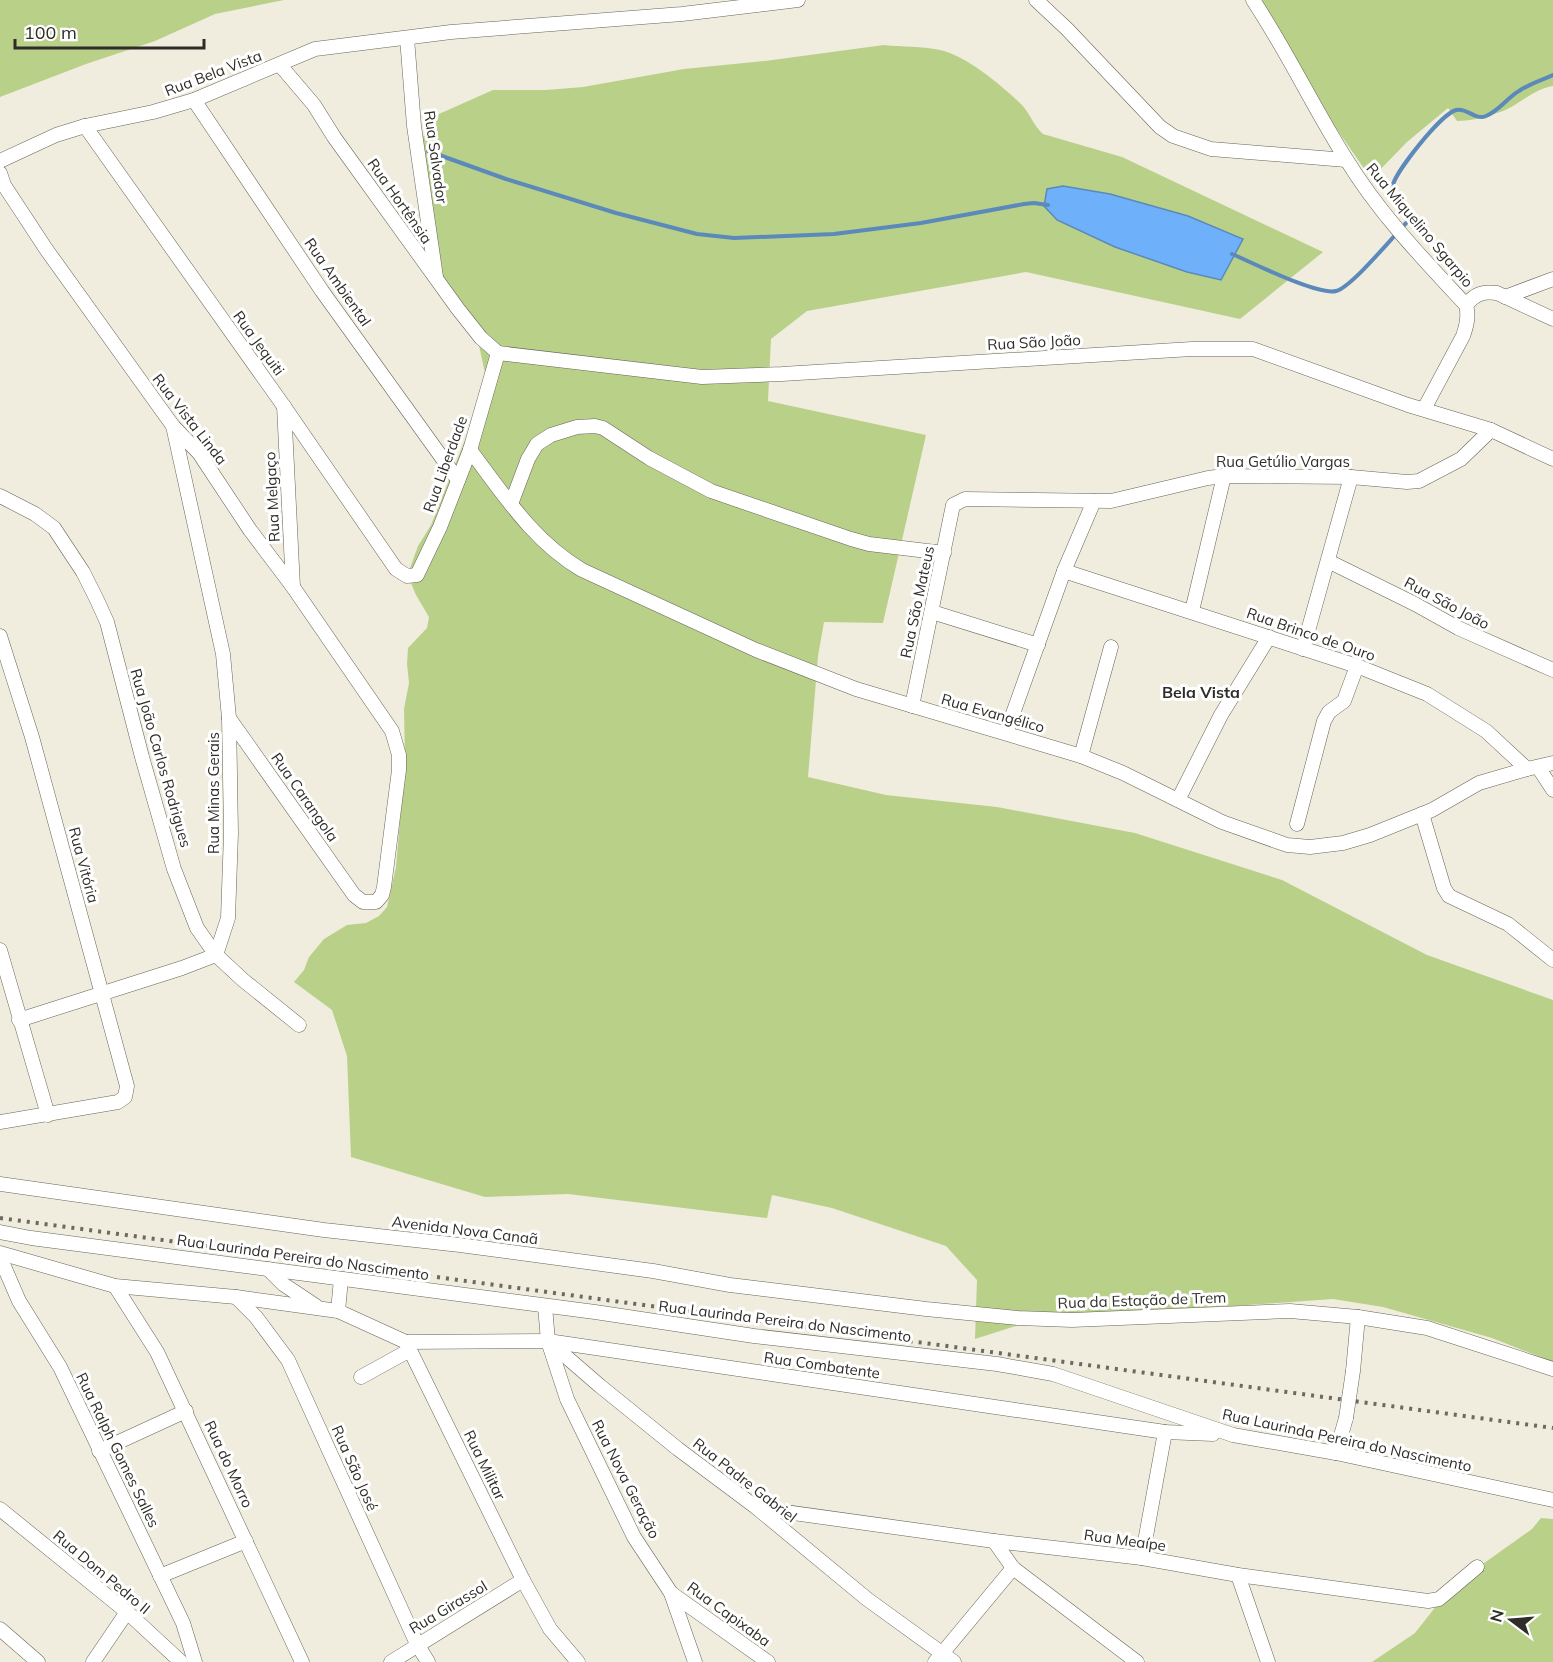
<svg xmlns="http://www.w3.org/2000/svg" width="1553" height="1662" font-family="Mulish,sans-serif">
	<style>
		.green { fill: #b9d089; fill-rule: evenodd }
		.water { fill: #6eb0f9; stroke: #5b89ba; stroke-width: 1.5 }
		.lines { fill: none; stroke-linecap: round; stroke-linejoin: round }
		.stream { stroke: #5b89ba; stroke-width: 4 }
		.minor-casing { stroke: #676457; stroke-width: 15 }
		.minor { stroke: #fff; stroke-width: 14 }
		.rail { stroke: #6b6961; stroke-width: 4; stroke-dasharray: 3 6; stroke-linecap: butt }
		.minor-bridge-casing { stroke: #676457; stroke-width: 15; stroke-linecap: butt }
		.minor-bridge { stroke: #fff; stroke-width: 14 }
		.labels { text-anchor: middle; dominant-baseline: central; stroke-width: 6; stroke-linejoin: round; paint-order: stroke }
		.street-label { font-size: 15px; fill: #2e2d28; stroke: #fff }
		.neighbourhood-label { font-size: 16px; font-weight: bold; fill: #2e2d28; stroke: #fff }
	</style>
	<rect width="100%" height="100%" fill="#f0eddf"/>
	<g class="green">
		<path d="M0,0H284L215,14L155,41L86,64L0,97Z"/>
		<path d="M1247,0H1553V86C1534,89 1520,104 1503,111C1490,116 1471,121 1457,121L1448,108L1407,142L1373,177L1372,180Z"/>
		<path d="M884,45C903,47 921,46 940,50C967,56 1001,85 1021,104C1030,113 1033,125 1043,134L1122,157L1323,252L1240,319L1026,272L807,311L771,339L768,401L926,435L883,623L824,622L818,656L808,777L886,795L997,807L1135,833L1282,880L1427,955L1553,1000V1362L1492,1338L1383,1307L1333,1299L1177,1310L1053,1314L975,1339L977,1280L946,1246L832,1208L772,1195L767,1218L568,1194L485,1197L351,1157L347,1056L332,1010L294,982L304,970L309,957L324,939L347,925L366,923L379,916L387,907L396,867L405,762L404,709L409,683L407,664L408,648L427,628L429,617L416,595L411,583L410,568L418,546L431,525L485,390V373L478,341L440,276L416,146L439,114L493,90H546L583,87L684,69L765,61ZM1242,239L1221,280L1187,272L1115,247Z"/>
		<path d="M1541,1518L1553,1519V1662H1372L1415,1633L1437,1605L1473,1571L1532,1529Z"/>
	</g>
	<path class="water" d="M1063,186L1110,194L1188,216L1243,239L1221,280L1187,272L1115,247L1057,220L1044,206L1047,189Z"/>
	<g class="lines">
		<g class="stream">
			<path d="M428,151L506,179L616,213L697,234L734,238L834,234L921,223L1024,204L1034,203L1048,205"/>
			<path d="M1232,254C1251,262 1318,296 1336,291C1352,287 1395,234 1409,220C1401,211 1391,200 1392,188C1394,173 1441,114 1456,110C1467,107 1475,121 1486,116C1499,111 1508,97 1519,91C1529,84 1542,80 1553,75"/>
		</g>
		<defs>
			<g id="minor">
				<path d="M1036,0L1067,29L1160,127L1173,136L1211,149L1346,160"/>
				<path d="M1253,0C1287,51 1313,107 1346,159C1379,213 1423,259 1466,305C1469,316 1467,325 1463,336L1424,409"/>
				<path d="M407,38L414,126L436,277"/>
				<path d="M280,65L314,105L334,137L458,309L481,338L498,353"/>
				<path d="M194,100L322,291L458,480"/>
				<path d="M85,126L283,405L396,569L407,576L417,575L440,527L470,450L498,353"/>
				<path d="M0,161L56,135L85,126L153,112L194,100L315,49L451,32L682,14L798,0"/>
				<path d="M0,173L4,185L46,249L173,426L199,453L250,530L293,587L392,731L399,755V770L384,887L382,895L376,902H363L354,895L229,718"/>
				<path d="M1505,297L1553,279"/>
				<path d="M1466,305C1475,294 1483,291 1497,293L1553,319"/>
				<path d="M498,353L702,377L782,374L1192,349H1253L1408,405L1491,430L1553,459"/>
				<path d="M284,406L293,587"/>
				<path d="M470,450C504,495 533,541 582,570L756,650L856,689L1081,756L1123,773L1222,822L1287,845L1310,847L1343,843L1370,835L1432,810L1479,783L1527,769L1553,763"/>
				<path d="M0,496L35,514L54,528L83,572L97,600L107,622L142,757L174,869L197,928L216,955L243,980L299,1025"/>
				<path d="M511,504L528,459L537,444L551,435L577,427L595,426L603,428L649,458L711,491L851,539L869,544L944,553"/>
				<path d="M1328,561L1415,604L1458,628L1553,670"/>
				<path d="M1064,571L1357,666L1427,694L1486,731L1527,769"/>
				<path d="M1192,611L1224,476"/>
				<path d="M932,612L1038,645"/>
				<path d="M0,636L32,737L127,1086L125,1097L118,1102L0,1122"/>
				<path d="M1303,649L1351,477"/>
				<path d="M912,706L953,505L965,499L1111,501L1208,478L1224,476L1351,477L1407,482L1419,481L1461,459L1491,430"/>
				<path d="M1006,733L1064,571L1094,501"/>
				<path d="M1081,756L1111,647"/>
				<path d="M1538,767L1553,790"/>
				<path d="M1178,800L1221,715L1269,637"/>
				<path d="M1422,814L1444,888L1449,896L1508,924L1553,960"/>
				<path d="M1297,824L1324,721L1329,712L1344,701L1357,666"/>
				<path d="M0,950L48,1115"/>
				<path d="M19,1020L182,968L216,955L228,918L231,833L229,718L223,654L173,426"/>
				<path d="M0,1184L324,1230L460,1245L653,1271L730,1285L926,1309L1018,1318L1072,1320L1290,1311L1358,1317L1427,1328L1553,1369"/>
				<path d="M0,1232L31,1238L595,1312L754,1336L997,1364L1053,1374L1233,1435L1336,1453L1553,1500"/>
				<path d="M0,1253L115,1286L236,1297L338,1311L406,1342L523,1580L550,1629L578,1662"/>
				<path d="M0,1257L19,1301L60,1367L183,1623L195,1662"/>
				<path d="M268,1269L283,1284L316,1306"/>
				<path d="M115,1286L157,1352L302,1662"/>
				<path d="M236,1297L256,1317L288,1360L417,1644L428,1662"/>
				<path d="M545,1306L548,1341L600,1386L678,1449L757,1508L867,1599L954,1662"/>
				<path d="M338,1311L341,1279"/>
				<path d="M548,1341L567,1399L634,1537L671,1593L695,1662"/>
				<path d="M406,1342L548,1341L1165,1432L1213,1434"/>
				<path d="M1353,1371L1358,1317"/>
				<path d="M361,1377L410,1350"/>
				<path d="M99,1451L186,1411"/>
				<path d="M1336,1453L1346,1418"/>
				<path d="M757,1508L994,1541L1142,1558L1238,1575L1428,1601L1439,1599L1477,1567"/>
				<path d="M0,1509L127,1612L181,1662"/>
				<path d="M994,1541L1013,1568L1137,1662"/>
				<path d="M1142,1558L1165,1432"/>
				<path d="M1238,1575L1268,1662"/>
				<path d="M160,1576L246,1541"/>
				<path d="M671,1593L768,1662"/>
				<path d="M0,1629L38,1662"/>
				<path d="M93,1662L127,1612"/>
				<path d="M391,1662L523,1580"/>
				<path d="M935,1662L1013,1568"/>
			</g>
		</defs>
		<use href="#minor" class="minor-casing"/>
		<use href="#minor" class="minor"/>
		<path class="rail" d="M0,1218L1553,1428"/>
		<defs>
			<path id="minor-bridge" d="M1346,1418L1353,1371"/>
		</defs>
		<use href="#minor-bridge" class="minor-bridge-casing"/>
		<use href="#minor-bridge" class="minor-bridge"/>
	</g>
	<g class="labels">
		<g class="street-label">
			<text transform="translate(213 73) rotate(-21)">Rua Bela Vista</text>
			<text transform="translate(436 157) rotate(82)">Rua Salvador</text>
			<text transform="translate(400 201) rotate(55)">Rua Hortênsia</text>
			<text transform="translate(1420 225) rotate(50)">Rua Miquelino Sgarpio</text>
			<text transform="translate(338 282) rotate(55)">Rua Ambiental</text>
			<text transform="translate(1034 342) rotate(-3)">Rua São João</text>
			<text transform="translate(259 343) rotate(54)">Rua Jequiti</text>
			<text transform="translate(190 419) rotate(52)">Rua Vista Linda</text>
			<text x="1283" y="461">Rua Getúlio Vargas</text>
			<text transform="translate(445 464) rotate(-70)">Rua Liberdade</text>
			<text transform="translate(272 497) rotate(-93)">Rua Melgaço</text>
			<text transform="translate(917 602) rotate(-78)">Rua São Mateus</text>
			<text transform="translate(1447 603) rotate(28)">Rua São João</text>
			<text transform="translate(1311 634) rotate(19)">Rua Brinco de Ouro</text>
			<text transform="translate(993 713) rotate(16)">Rua Evangélico</text>
			<text transform="translate(161 758) rotate(74)">Rua João Carlos Rodrigues</text>
			<text transform="translate(213 793) rotate(-90)">Rua Minas Gerais</text>
			<text transform="translate(305 797) rotate(55)">Rua Carangola</text>
			<text transform="translate(84 865) rotate(75)">Rua Vitória</text>
			<text transform="translate(465 1230) rotate(7)">Avenida Nova Canaã</text>
			<text transform="translate(303 1257) rotate(8)">Rua Laurinda Pereira do Nascimento</text>
			<text transform="translate(1142 1300) rotate(-2)">Rua da Estação de Trem</text>
			<text transform="translate(785 1321) rotate(7)">Rua Laurinda Pereira do Nascimento</text>
			<text transform="translate(822 1365) rotate(8)">Rua Combatente</text>
			<text transform="translate(1347 1440) rotate(12)">Rua Laurinda Pereira do Nascimento</text>
			<text transform="translate(118 1450) rotate(64)">Rua Ralph Gomes Salles</text>
			<text transform="translate(229 1464) rotate(65)">Rua do Morro</text>
			<text transform="translate(485 1465) rotate(64)">Rua Militar</text>
			<text transform="translate(355 1468) rotate(66)">Rua São José</text>
			<text transform="translate(626 1479) rotate(63)">Rua Nova Geração</text>
			<text transform="translate(745 1480) rotate(38)">Rua Padre Gabriel</text>
			<text transform="translate(1125 1540) rotate(8)">Rua Meaípe</text>
			<text transform="translate(102 1572) rotate(40)">Rua Dom Pedro II</text>
			<text transform="translate(448 1607) rotate(-31)">Rua Girassol</text>
			<text transform="translate(729 1614) rotate(36)">Rua Capixaba</text>
		</g>
		<g class="neighbourhood-label">
			<text x="1201" y="692">Bela Vista</text>
		</g>
	</g>
	<g transform="translate(1511 1620) rotate(286)" stroke="#ffffff" stroke-width="4.5" paint-order="stroke">
	<path d="M0-4.5L10 22L0 15L-10 22Z" fill="#2e2d28"/>
	<text y="-9" font-size="16" font-weight="bold" text-anchor="middle" fill="#2e2d28">N</text>
	</g>
	<path d="M15 39v9h189v-9" fill="none" stroke="#2e2d28" stroke-width="3"/>
	<text x="24" y="39" font-size="18" fill="#2e2d28" stroke="#ffffff" stroke-width="4.5" paint-order="stroke">100 m</text>
</svg>
